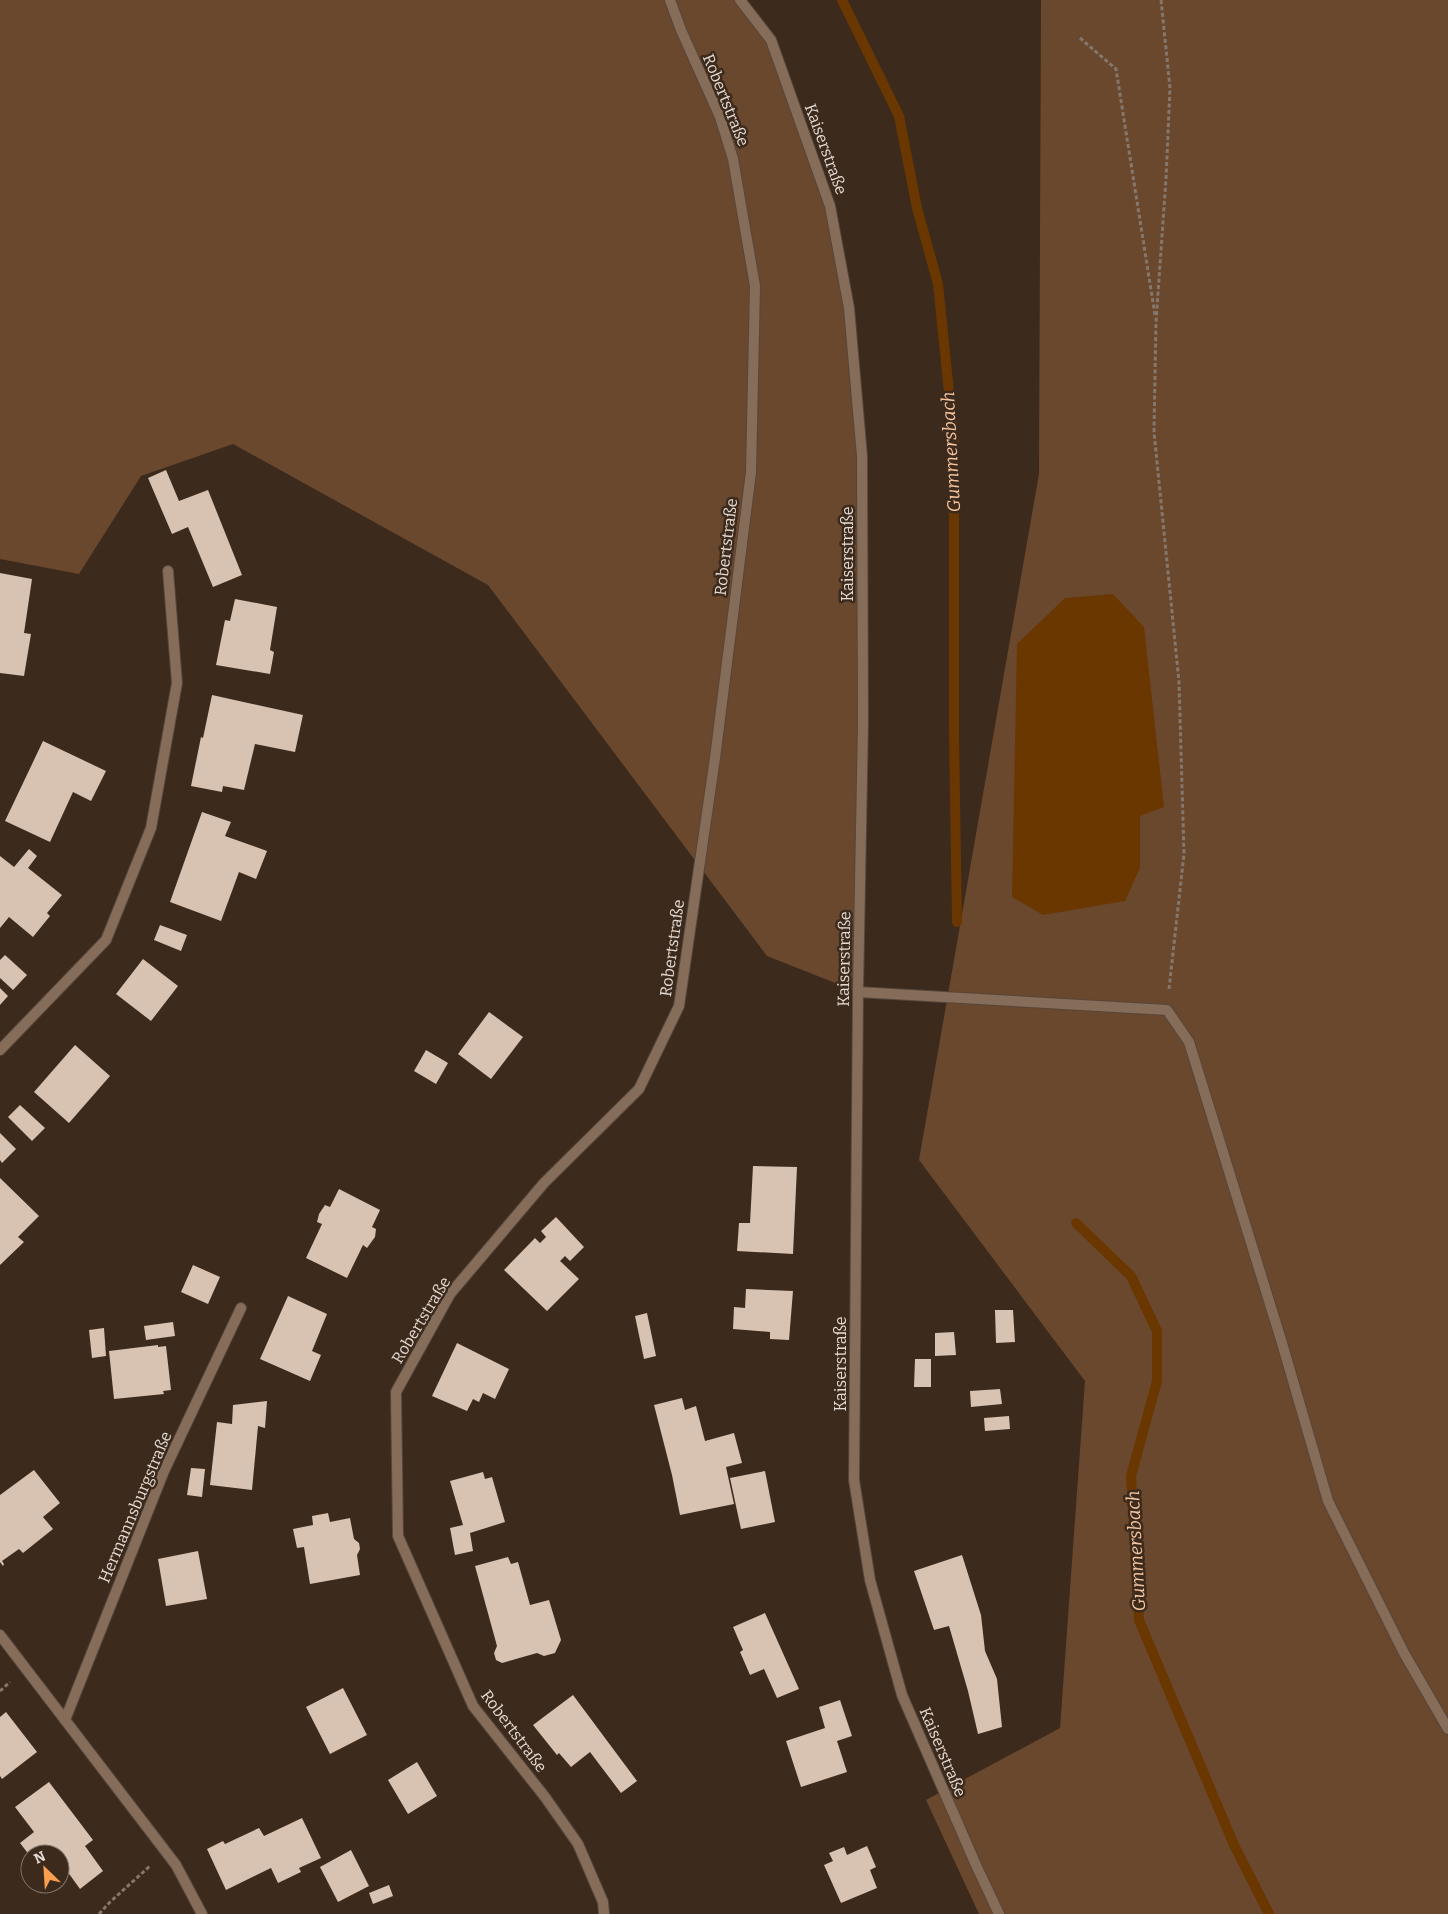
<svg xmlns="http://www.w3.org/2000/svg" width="1448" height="1914" font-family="Bitter,serif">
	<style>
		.green { fill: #6a482d }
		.water { fill: #6a3701 }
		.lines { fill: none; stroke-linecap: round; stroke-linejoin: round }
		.stream { stroke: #6a3701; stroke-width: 10 }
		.building { fill: #d8c2b1 }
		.minor-casing { stroke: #57463a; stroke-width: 12 }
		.tertiary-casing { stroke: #57463a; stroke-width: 12 }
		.path { stroke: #86776c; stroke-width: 3; stroke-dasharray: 4 2.5; stroke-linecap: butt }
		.minor { stroke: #866d5a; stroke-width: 10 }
		.tertiary { stroke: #866d5a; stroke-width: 10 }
		.labels { text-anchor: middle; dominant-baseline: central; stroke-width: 5; stroke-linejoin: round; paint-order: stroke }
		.street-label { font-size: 16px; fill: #e6dbd3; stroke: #3c2a1d }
		.water-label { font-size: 18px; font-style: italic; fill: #f5c5a0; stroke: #3c2a1d }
	</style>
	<rect width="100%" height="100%" fill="#3c2a1d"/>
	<g class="green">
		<path d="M0,0H740L771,40L830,206L849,308L862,456L858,992L767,956L488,585L233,444L141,476L79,574L0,559Z"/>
		<path d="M1041,0H1448V1914H979L926,1800L1060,1728L1085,1381L919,1160L1039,474Z"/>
	</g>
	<path class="water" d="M1113,594L1144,627L1164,807L1140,816V868L1125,901L1043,915L1012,897L1017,644L1065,598Z"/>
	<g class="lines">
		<g class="stream">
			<path d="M842,0L899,116L917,208L938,284L954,441V735L957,922"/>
			<path d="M1076,1223L1131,1276L1157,1331V1381L1131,1476L1139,1620L1234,1845L1269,1914"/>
		</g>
	</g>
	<g class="building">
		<path d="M166,470L179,501L208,490L242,575L213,587L188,527L172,534L148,478Z"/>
		<path d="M0,573L32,579L24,633L31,634L24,676L0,673Z"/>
		<path d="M235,599L277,607L270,650L274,652L270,674L216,665L225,620L230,621Z"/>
		<path d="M212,695L303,715L295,752L255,744L244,790L223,786L222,792L191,786L201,737L203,738Z"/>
		<path d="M43,741L106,771L91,801L73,792L50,842L5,821Z"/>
		<path d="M202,812L231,822L225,836L267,851L256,879L239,872L221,921L170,902Z"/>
		<path d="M29,849L37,856L28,868L62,895L47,913L50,916L33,937L9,917L0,928V856L14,867Z"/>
		<path d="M160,925L187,935L181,951L154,940Z"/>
		<path d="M5,955L27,975L13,990L0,978V960Z"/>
		<path d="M143,959L178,986L151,1021L116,994Z"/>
		<path d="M0,988L8,996L0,1005Z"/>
		<path d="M489,1012L523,1037L491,1079L458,1054Z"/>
		<path d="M75,1045L110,1076L69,1123L34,1092Z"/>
		<path d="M426,1050L448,1063L436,1084L414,1071Z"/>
		<path d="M20,1105L45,1128L32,1141L8,1117Z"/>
		<path d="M0,1133L16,1149L2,1163L0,1160Z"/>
		<path d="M753,1166L797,1167L793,1254L737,1251L739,1223H750Z"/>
		<path d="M0,1178L39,1216L18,1237L24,1242L0,1265Z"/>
		<path d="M339,1189L380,1210L372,1227L376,1229L375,1237L367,1248L363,1245L347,1278L306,1258L322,1224L317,1222L319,1214L325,1205L330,1207Z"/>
		<path d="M556,1217L584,1247L570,1261L565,1256L560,1261L579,1279L547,1311L504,1270L535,1238L540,1243L546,1237L541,1231Z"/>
		<path d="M193,1265L220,1277L208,1304L181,1292Z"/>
		<path d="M746,1289L793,1291L789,1340L770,1339V1332L733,1329L734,1307L745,1308Z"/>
		<path d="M288,1296L327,1314L312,1351L321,1355L310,1381L260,1359Z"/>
		<path d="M995,1310H1013L1015,1342L996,1343Z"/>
		<path d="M647,1313L656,1356L644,1359L635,1316Z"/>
		<path d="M173,1322L175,1336L146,1340L144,1326Z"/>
		<path d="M104,1328L106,1356L92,1358L89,1330Z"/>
		<path d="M954,1332L956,1355L935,1356V1333Z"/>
		<path d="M457,1343L509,1369L495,1399L483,1393L479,1402L473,1399L467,1411L432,1396Z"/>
		<path d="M158,1345V1347L166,1346L171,1390L163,1391L164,1394L114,1399L109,1351Z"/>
		<path d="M915,1359H931V1387H914Z"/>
		<path d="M1000,1389L1002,1404L971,1407L970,1391Z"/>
		<path d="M682,1398L685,1410L696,1406L705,1441L734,1433L742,1463L726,1467L734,1504L680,1515L672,1475L654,1405Z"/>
		<path d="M267,1401L265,1428L258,1426L252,1490L210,1485L217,1422L232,1424L233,1405Z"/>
		<path d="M1009,1416L1010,1429L985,1431L984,1418Z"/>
		<path d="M191,1468L205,1469L202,1497L187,1495Z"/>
		<path d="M34,1470L60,1503L43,1517L53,1529L23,1553L19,1549L2,1561L4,1564L3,1566L0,1562V1495Z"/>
		<path d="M765,1471L775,1522L741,1529L730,1478Z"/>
		<path d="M483,1472L485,1479L492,1477L505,1522L470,1533L473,1551L455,1555L450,1528L463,1525L450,1481Z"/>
		<path d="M328,1513L330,1522L350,1518L354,1539L359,1543L360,1549L357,1555L360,1575L310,1584L304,1547L297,1548L293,1529L313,1525L312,1516Z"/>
		<path d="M198,1551L207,1599L166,1606L158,1559Z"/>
		<path d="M962,1555L981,1615L985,1651L997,1679L1002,1727L978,1734L968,1691L949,1626L934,1630L914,1571Z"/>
		<path d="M508,1557L511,1564L518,1562L530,1605L549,1600L561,1640L555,1653L544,1656L537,1653L502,1663L496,1660L494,1653L497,1646L475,1566Z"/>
		<path d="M765,1613L799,1689L777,1698L764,1669L750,1675L740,1652L743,1650L733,1627Z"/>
		<path d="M343,1688L367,1735L330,1754L306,1707Z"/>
		<path d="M573,1695L637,1781L621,1793L590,1752L571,1767L559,1753L557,1755L533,1725Z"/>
		<path d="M840,1700L852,1736L837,1741L847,1772L801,1787L786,1741L825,1728L819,1707Z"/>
		<path d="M6,1712L37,1752L2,1779L0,1776V1717Z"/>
		<path d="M417,1762L437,1796L408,1814L388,1780Z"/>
		<path d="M49,1782L93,1840L85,1846L103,1871L80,1889L62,1864L60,1866V1854H50L48,1851L45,1854H30V1856L20,1843L34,1832L15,1807Z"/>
		<path d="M302,1818L321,1858L299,1868L301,1872L278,1883L271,1868L226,1890L207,1849L223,1841L225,1844L259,1828L264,1836Z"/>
		<path d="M867,1846L876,1867L870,1870L877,1888L841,1903L824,1865L833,1861L829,1853L844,1847L847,1855Z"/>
		<path d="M351,1850L369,1886L338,1902L320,1867Z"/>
		<path d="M389,1885L393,1896L373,1904L369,1893Z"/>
	</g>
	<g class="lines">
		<defs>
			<g id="minor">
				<path d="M858,992L1167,1010L1189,1042L1282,1343L1328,1501L1404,1653L1448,1729"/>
				<path d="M0,1050L106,940L151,828L177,683L168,571"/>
				<path d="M0,1635L176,1865L202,1914"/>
				<path d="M65,1720L164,1471L241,1308"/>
				<path d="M604,1914L603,1902L578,1844L545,1797L473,1706L398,1536L396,1392L450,1294L544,1183L639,1089L679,1006L715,758L751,472L755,286L733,159L720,117L681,30L670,0"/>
			</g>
			<path id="tertiary" d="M740,0L771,40L830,206L849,308L862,456L863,722L858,992L854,1480L870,1580L902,1695L976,1865L999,1914"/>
		</defs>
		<use href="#minor" class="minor-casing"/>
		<use href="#tertiary" class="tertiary-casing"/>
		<g class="path">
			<path d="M1161,0L1170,88L1166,179L1156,322L1154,432L1179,682L1184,854L1169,989"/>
			<path d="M1080,38L1116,69L1155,315"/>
			<path d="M0,1691L10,1682"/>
			<path d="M99,1914L110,1902L150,1866"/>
		</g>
		<use href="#minor" class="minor"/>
		<use href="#tertiary" class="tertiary"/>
	</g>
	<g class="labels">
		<g class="street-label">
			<text transform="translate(726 100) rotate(68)">Robertstraße</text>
			<text transform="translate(826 149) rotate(70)">Kaiserstraße</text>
			<text transform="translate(726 547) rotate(-83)">Robertstraße</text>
			<text transform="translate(847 554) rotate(-90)">Kaiserstraße</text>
			<text transform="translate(672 948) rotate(-82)">Robertstraße</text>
			<text transform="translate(844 959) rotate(-89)">Kaiserstraße</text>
			<text transform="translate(421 1320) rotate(-59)">Robertstraße</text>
			<text transform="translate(840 1364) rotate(-90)">Kaiserstraße</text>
			<text transform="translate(135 1507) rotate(-67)">Hermannsburgstraße</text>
			<text transform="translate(514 1731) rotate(53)">Robertstraße</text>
			<text transform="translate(943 1752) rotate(67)">Kaiserstraße</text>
		</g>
		<g class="water-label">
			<text transform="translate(951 452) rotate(-93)">Gummersbach</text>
			<text transform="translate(1136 1551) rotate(-93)">Gummersbach</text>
		</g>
	</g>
	<g transform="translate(45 1869) rotate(335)"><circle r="24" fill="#3c2a1d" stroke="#807166"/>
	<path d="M0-4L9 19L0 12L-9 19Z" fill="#fb9e50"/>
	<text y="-8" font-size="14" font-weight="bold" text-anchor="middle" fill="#e6dbd3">N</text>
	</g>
</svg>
